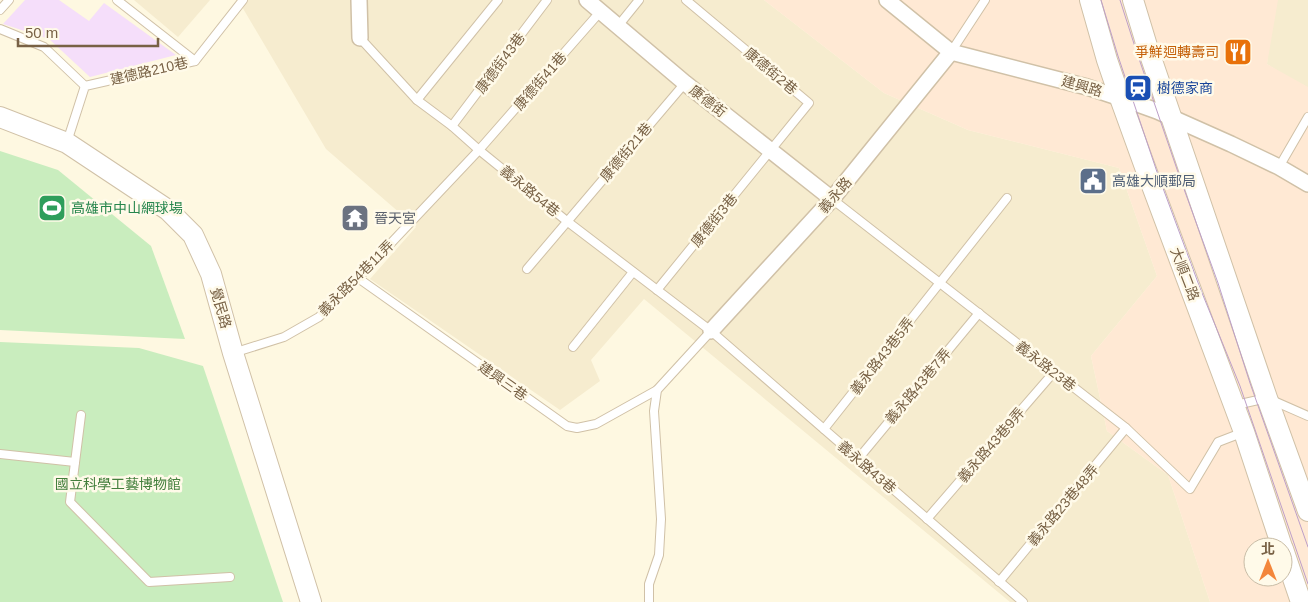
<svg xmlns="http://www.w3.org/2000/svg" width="1308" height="602" font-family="Arial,'Noto Sans TC',sans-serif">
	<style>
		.residential { fill: #f6eccf }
		.commercial { fill: #ffe9d4; fill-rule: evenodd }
		.education { fill: #f5defa }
		.green { fill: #c9edbe }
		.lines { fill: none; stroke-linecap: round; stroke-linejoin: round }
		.service-casing { stroke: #d0c1a7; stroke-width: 10 }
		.minor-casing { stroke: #d0c1a7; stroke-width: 18 }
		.tertiary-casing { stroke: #d0c1a7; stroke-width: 22 }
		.service { stroke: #fff; stroke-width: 8 }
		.minor { stroke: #fff; stroke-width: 15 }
		.tertiary { stroke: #fff; stroke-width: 20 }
		.tram { stroke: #bd9fc8; stroke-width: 1 }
		.labels { text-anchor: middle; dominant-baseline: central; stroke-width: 5; stroke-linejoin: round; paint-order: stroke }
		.food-label { font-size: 14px; fill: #c56008; stroke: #fffae9; text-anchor: end }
		.street-label { font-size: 14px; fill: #786145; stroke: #fffae9 }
		.transit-label { font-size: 14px; fill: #164399; stroke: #fffae9; text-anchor: start }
		.service-label { font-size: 14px; fill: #4e5e75; stroke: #fffae9; text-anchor: start }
		.leisure-label { font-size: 14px; fill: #27864d; stroke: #fffae9; text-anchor: start }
		.worship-label { font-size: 14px; fill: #5b616d; stroke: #fffae9; text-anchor: start }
		.park-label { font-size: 14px; fill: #437f3c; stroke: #fffae9 }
	</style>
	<rect width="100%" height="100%" fill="#fef8e1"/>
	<g class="residential">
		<path d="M134,0H210L178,37Z"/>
		<path d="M238,0H764L884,93L968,130L1119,168L1157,276L1091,356L1107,431L1168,475L1210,602H1010L644,299L591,360L600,381L560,410L370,279L416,227L326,149Z"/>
		<path d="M1273,0H1308V90L1267,64Z"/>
	</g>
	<path class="commercial" d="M764,0H1278L1267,64L1308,87V602H1210L1168,475L1107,431L1091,356L1157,276L1119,168L968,130L884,93ZM1253,547H1283V577H1253Z"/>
	<path class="education" d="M25,0H59L89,21L104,3L176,55L90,77L49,39L3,24Z"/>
	<g class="green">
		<path d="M0,151L58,170L151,246L185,339L0,330Z"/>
		<path d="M0,342L139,348L203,366L283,602H0Z"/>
	</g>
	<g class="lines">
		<defs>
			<g id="service">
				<path d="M117,0L195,61"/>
				<path d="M0,10L9,0"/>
				<path d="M618,26L639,0"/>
				<path d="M0,29L44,47L85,86"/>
				<path d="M360,38L417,100L452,126L479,150L568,222L711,331L1023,602"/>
				<path d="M951,52L985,0"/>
				<path d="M417,100L498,0"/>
				<path d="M452,126L547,0"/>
				<path d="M67,142L85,86L195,61L243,0"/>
				<path d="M1279,167L1308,117"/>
				<path d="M832,199L1126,428L1190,489L1218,442L1244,432"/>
				<path d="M527,269L685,83"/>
				<path d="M358,278L567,426L577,428L596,424L657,390"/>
				<path d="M657,290L809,103L686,0"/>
				<path d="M573,347L633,272"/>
				<path d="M233,353L284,337L319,317L358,278L479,150L600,12"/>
				<path d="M1236,405L1267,398L1308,416"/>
				<path d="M81,415L70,502L149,582L230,577"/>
				<path d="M824,429L1007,198"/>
				<path d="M0,454L75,462"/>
				<path d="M858,459L979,313"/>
				<path d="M927,519L1054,372"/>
				<path d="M999,582L1126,428"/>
				<path d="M649,602V584L659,555L661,519L654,411L657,390L711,331"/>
			</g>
			<g id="minor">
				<path d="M359,0L360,38"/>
				<path d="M587,0L685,83L832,199"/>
				<path d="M887,0L951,52L1087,87L1132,102L1157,111L1231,144L1279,167L1308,184"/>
				<path d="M711,331L832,199L951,52"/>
			</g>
			<g id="tertiary">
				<path d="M1090,0L1107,60L1120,98L1145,167L1244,432L1282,547"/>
				<path d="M1133,0L1147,46L1267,398L1308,511"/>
				<path d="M0,117L67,143L168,210L193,235L211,274L233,353L311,602"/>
				<path d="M1283,549L1301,602"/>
			</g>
		</defs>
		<use href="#service" class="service-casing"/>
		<use href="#minor" class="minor-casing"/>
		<use href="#tertiary" class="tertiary-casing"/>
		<use href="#service" class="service"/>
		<use href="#minor" class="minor"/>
		<use href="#tertiary" class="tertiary"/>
		<g class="tram">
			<path d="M1101,0L1118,56L1157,172L1200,288L1240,386L1308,584"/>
			<path d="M1120,0L1136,50L1180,178L1218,283L1250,383L1308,547"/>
		</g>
	</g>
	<defs>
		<symbol id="restaurant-square" viewBox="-11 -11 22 22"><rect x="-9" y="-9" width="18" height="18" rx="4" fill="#e8710a" stroke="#fffae9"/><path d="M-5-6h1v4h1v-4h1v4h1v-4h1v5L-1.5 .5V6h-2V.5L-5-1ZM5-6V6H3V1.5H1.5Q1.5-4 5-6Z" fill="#fff"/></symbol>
		<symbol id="station-square" viewBox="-11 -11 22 22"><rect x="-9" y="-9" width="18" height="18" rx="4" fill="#1a4fb4" stroke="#fffae9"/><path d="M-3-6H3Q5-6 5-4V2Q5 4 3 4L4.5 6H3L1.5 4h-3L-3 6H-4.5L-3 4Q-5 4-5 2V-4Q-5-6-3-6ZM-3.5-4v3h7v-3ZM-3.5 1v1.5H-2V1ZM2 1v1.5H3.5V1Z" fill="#fff"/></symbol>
		<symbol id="civic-square" viewBox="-11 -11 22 22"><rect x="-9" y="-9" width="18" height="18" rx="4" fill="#5c6f8a" stroke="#fffae9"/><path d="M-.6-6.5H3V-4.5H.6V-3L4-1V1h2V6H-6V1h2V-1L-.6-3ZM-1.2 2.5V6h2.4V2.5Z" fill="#fff"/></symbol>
		<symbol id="stadium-square" viewBox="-11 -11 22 22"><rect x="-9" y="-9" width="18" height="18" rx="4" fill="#2e9e5b" stroke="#fffae9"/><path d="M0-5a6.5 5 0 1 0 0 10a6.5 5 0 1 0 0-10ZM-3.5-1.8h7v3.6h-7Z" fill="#fff"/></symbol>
		<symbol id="temple-square" viewBox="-11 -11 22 22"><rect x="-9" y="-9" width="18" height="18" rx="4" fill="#6b7280" stroke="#fffae9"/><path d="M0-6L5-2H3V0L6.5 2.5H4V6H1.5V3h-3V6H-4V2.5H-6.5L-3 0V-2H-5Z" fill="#fff"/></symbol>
	</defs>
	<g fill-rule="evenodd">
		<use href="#restaurant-square" x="1222" y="36" width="32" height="32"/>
		<use href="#station-square" x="1122" y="72" width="32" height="32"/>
		<use href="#civic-square" x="1077" y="165" width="32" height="32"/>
		<use href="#stadium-square" x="36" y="192" width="32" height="32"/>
		<use href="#temple-square" x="339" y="202" width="32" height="32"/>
	</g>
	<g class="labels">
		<g class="food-label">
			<text x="1219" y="52">爭鮮迴轉壽司</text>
		</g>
		<g class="street-label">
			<text transform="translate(500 63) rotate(-53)">康德街43巷</text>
			<text transform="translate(149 71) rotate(-13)">建德路210巷</text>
			<text transform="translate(771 71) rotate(40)">康德街2巷</text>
			<text transform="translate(540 81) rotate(-49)">康德街41巷</text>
			<text transform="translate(1082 86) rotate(16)">建興路</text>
			<text transform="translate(708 101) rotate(38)">康德街</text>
			<text transform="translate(626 152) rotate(-50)">康德街21巷</text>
			<text transform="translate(530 191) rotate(39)">義永路54巷</text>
			<text transform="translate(835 195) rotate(-49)">義永路</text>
			<text transform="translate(714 220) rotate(-51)">康德街3巷</text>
			<text transform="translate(1185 274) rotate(69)">大順二路</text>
			<text transform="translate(356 278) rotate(-45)">義永路54巷11弄</text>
			<text transform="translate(221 308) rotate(74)">覺民路</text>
			<text transform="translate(882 356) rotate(-52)">義永路43巷5弄</text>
			<text transform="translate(1046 366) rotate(38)">義永路23巷</text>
			<text transform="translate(503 381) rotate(35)">建興三巷</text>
			<text transform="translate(918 386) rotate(-50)">義永路43巷7弄</text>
			<text transform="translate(991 445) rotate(-49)">義永路43巷9弄</text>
			<text transform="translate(867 467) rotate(41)">義永路43巷</text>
			<text transform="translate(1063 505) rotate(-50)">義永路23巷48弄</text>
		</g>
		<g class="transit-label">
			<text x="1157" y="88">樹德家商</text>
		</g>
		<g class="service-label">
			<text x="1112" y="181">高雄大順郵局</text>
		</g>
		<g class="leisure-label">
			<text x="71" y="208">高雄市中山網球場</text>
		</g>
		<g class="worship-label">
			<text x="374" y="218">晉天宮</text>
		</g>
		<g class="park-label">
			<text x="118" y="484">國立科學工藝博物館</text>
		</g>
	</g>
	<g transform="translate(1268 562)"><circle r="24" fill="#fffae9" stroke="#c9bda7"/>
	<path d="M0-4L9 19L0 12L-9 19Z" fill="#f3863b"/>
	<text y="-8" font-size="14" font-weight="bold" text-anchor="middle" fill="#786145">北</text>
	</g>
	<path d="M18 38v8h140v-8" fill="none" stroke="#786145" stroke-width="2.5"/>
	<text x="25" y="38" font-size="15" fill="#786145" stroke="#fffae9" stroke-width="4" paint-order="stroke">50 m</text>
</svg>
